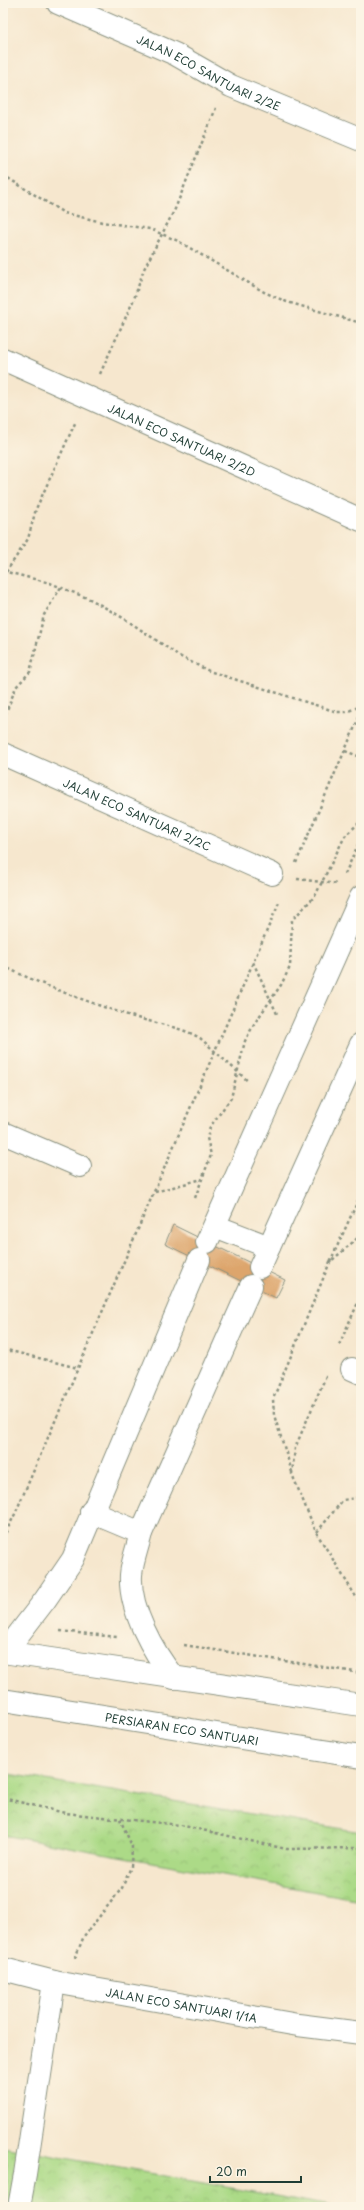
<svg xmlns="http://www.w3.org/2000/svg" width="364" height="2210" font-family="'Playpen Sans',sans-serif">
	<style>
		.park { fill: url(#park-crowns); stroke: #668c5e }
		.building { fill: #dda56c }
		.lines { fill: none; stroke-linecap: round; stroke-linejoin: round }
		.minor-casing { stroke: #8a9281; stroke-width: 24 }
		.tertiary-casing { stroke: #8a9281; stroke-width: 24 }
		.path { stroke: #8a9281; stroke-width: 2.5; stroke-dasharray: 3 3; stroke-linecap: butt }
		.minor { stroke: #fff; stroke-width: 22 }
		.tertiary { stroke: #fff; stroke-width: 22 }
		.labels { text-anchor: middle; dominant-baseline: central; stroke-width: 3; stroke-linejoin: round; paint-order: stroke }
		.street-label { font-size: 11px; fill: #1f3d34; stroke: #fcf5e5 }
	</style>
	<defs>
		<pattern id="park-crowns" width="20" height="18" patternUnits="userSpaceOnUse"><rect width="20" height="18" fill="#acda87"/><path d="M2 6a3 3 0 1 1 6 0M12 15a3 3 0 1 1 6 0" fill="none" stroke="#94bc75"/></pattern>
	</defs>
	<rect width="100%" height="100%" fill="#fcf5e5"/>
	<filter id="ink" filterUnits="userSpaceOnUse"><feTurbulence type="fractalNoise" baseFrequency=".025" numOctaves="2"/><feDisplacementMap in="SourceGraphic" scale="8" xChannelSelector="R" yChannelSelector="G"/><feConvolveMatrix kernelMatrix="1 2 1 2 8 2 1 2 1" color-interpolation-filters="sRGB"/></filter>
	<filter id="wash" filterUnits="userSpaceOnUse"><feTurbulence type="fractalNoise" baseFrequency=".012" numOctaves="4" result="noise"/><feDisplacementMap in="SourceGraphic" scale="16" xChannelSelector="R" yChannelSelector="G"/><feGaussianBlur stdDeviation="0.9" result="paint"/><feColorMatrix in="noise" values="0 0 0 0 0 0 0 0 0 0 0 0 0 0 0 0 0 1.4 0 .05"/><feComposite in="paint" operator="in"/></filter>
	<g filter="url(#wash)">
		<rect width="100%" height="100%" fill="#f6e7ce"/>
		<g class="park">
			<path d="M3,1773L361,1832V1900L3,1835Z"/>
			<path d="M3,2147L337,2207H3Z"/>
		</g>
		<g id="blocks">
			<path class="building" d="M173,1225L285,1280L276,1298L165,1244Z"/>
		</g>
	</g>
	<g filter="url(#ink)">
		<use href="#blocks" fill-opacity="0" stroke="#8a9281" stroke-width="1"/>
		<g class="lines">
			<defs>
				<g id="minor">
					<path id="s1" d="M58,3L175,54L231,86L361,140"/>
					<path id="s2" d="M3,359L361,520"/>
					<path id="s3" d="M3,754L272,874"/>
					<path d="M3,1133L80,1166"/>
					<path d="M215,1226L269,1247"/>
					<path d="M207,1242L361,897"/>
					<path d="M260,1267L361,1044"/>
					<path d="M352,1369L361,1373"/>
					<path d="M91,1512L141,1533"/>
					<path d="M5,1652L45,1600L73,1559L199,1260"/>
					<path d="M174,1678C153,1652 129,1609 131,1575C132,1561 138,1546 141,1533L251,1286"/>
					<path id="s4" d="M3,1969L54,1982L298,2025L361,2033"/>
					<path d="M19,2207L25,2174L54,1982"/>
				</g>
				<g id="tertiary">
					<path d="M3,1652L361,1705"/>
					<path id="s5" d="M3,1700L361,1757"/>
				</g>
			</defs>
			<use href="#minor" class="minor-casing"/>
			<use href="#tertiary" class="tertiary-casing"/>
			<g class="path">
				<path d="M3,175L64,213L102,222L150,229L178,241L264,292L287,302L361,323"/>
				<path d="M100,374L134,299L144,269L175,209L216,108"/>
				<path d="M3,571L50,583L92,600L125,619L181,657L209,671L337,712H346L361,706"/>
				<path d="M6,572L28,539L36,509L76,421"/>
				<path d="M3,720L16,687L30,672L44,615L61,587"/>
				<path d="M345,751L361,757"/>
				<path d="M296,863L361,713"/>
				<path d="M345,874L361,838"/>
				<path d="M297,879L338,884"/>
				<path d="M253,962L278,1016"/>
				<path d="M3,966C44,986 90,1003 134,1017C156,1024 179,1026 200,1038L249,1082"/>
				<path d="M155,1192L202,1179"/>
				<path d="M361,1194L330,1262L361,1235"/>
				<path d="M195,1198L211,1155L207,1138L210,1127L231,1098L245,1041L254,1024L281,985L290,967L292,920L315,896L345,836L361,821"/>
				<path d="M356,1206L361,1209"/>
				<path d="M339,1345L361,1296"/>
				<path d="M3,1349L78,1368"/>
				<path d="M326,1376L295,1448L292,1474L316,1532L361,1605"/>
				<path d="M292,1472L274,1415L273,1399L330,1262"/>
				<path d="M317,1532L343,1500L361,1497"/>
				<path d="M3,1538L15,1514L280,900"/>
				<path d="M60,1631L117,1637"/>
				<path d="M184,1645L361,1673"/>
				<path d="M3,1798L65,1813L180,1825L286,1849L361,1848"/>
				<path d="M75,1958L84,1936L122,1888L131,1867L132,1846L120,1819"/>
			</g>
			<use href="#minor" class="minor"/>
			<use href="#tertiary" class="tertiary"/>
		</g>
	</g>
	<g class="labels">
		<g class="street-label">
			<text stroke="none"><textPath href="#s1" startOffset="166">JALAN ECO SANTUARI 2/2E</textPath></text>
			<text stroke="none"><textPath href="#s2" startOffset="196">JALAN ECO SANTUARI 2/2D</textPath></text>
			<text stroke="none"><textPath href="#s3" startOffset="147">JALAN ECO SANTUARI 2/2C</textPath></text>
			<text stroke="none"><textPath href="#s5" startOffset="181">PERSIARAN ECO SANTUARI</textPath></text>
			<text stroke="none"><textPath href="#s4" startOffset="182">JALAN ECO SANTUARI 1/1A</textPath></text>
		</g>
	</g>
	<rect width="364" height="2210" fill="none" stroke="#fcf5e5" stroke-width="16"/>
	<path d="M210 2176v6h91v-6" fill="none" stroke="#1f3d34" stroke-width="2"/>
	<text x="216" y="2176" font-size="12" fill="#1f3d34" stroke="#fcf5e5" stroke-width="3" paint-order="stroke">20 m</text>
</svg>
